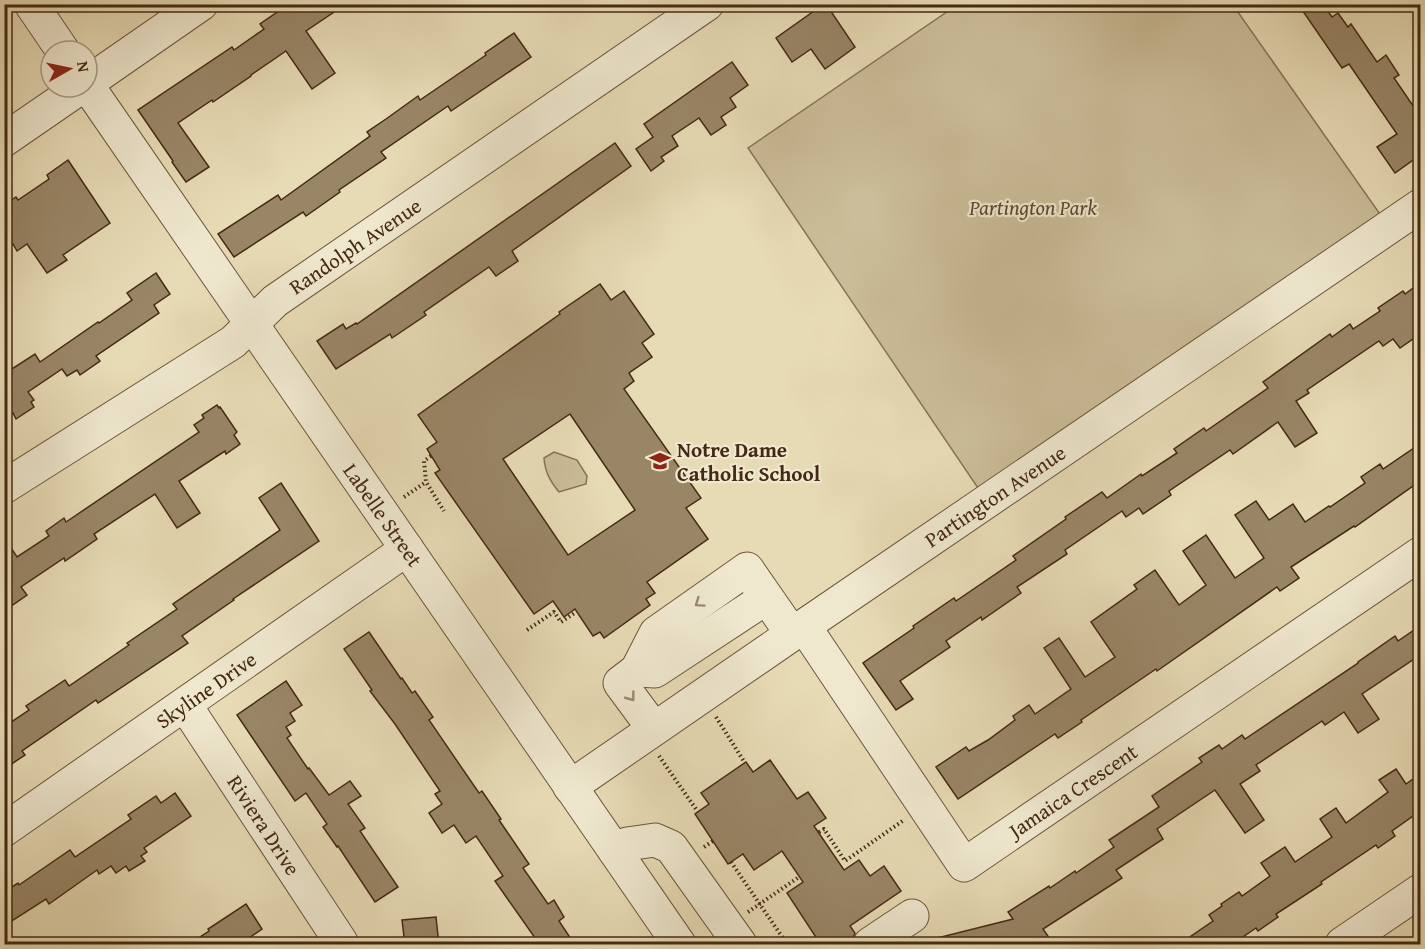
<svg xmlns="http://www.w3.org/2000/svg" width="1425" height="949" font-family="'Gentium Book Plus',serif">
	<style>
		.green { fill: #cbbd99; stroke: #887456; stroke-width: 1.5 }
		.building { fill: #998667; stroke: #452a13; stroke-width: 1.5; fill-rule: evenodd }
		.lines { fill: none; stroke-linecap: round; stroke-linejoin: round }
		.minor-casing { stroke: #6e563c; stroke-width: 35 }
		.path { stroke: #452a13; stroke-width: 4; stroke-dasharray: 1.5 3; stroke-linecap: butt }
		.minor { stroke: #efe8cf; stroke-width: 33 }
		.oneway { stroke: #9a8971 }
		.labels { text-anchor: middle; dominant-baseline: central; stroke-width: 4.5; stroke-linejoin: round; paint-order: stroke }
		.park-label { font-size: 21px; font-style: italic; fill: #60472e; stroke: #efe8cf }
		.street-label { font-size: 21px; fill: #452a13; stroke: #efe8cf }
		.poi-label { font-size: 21px; font-weight: bold; fill: #452a13; stroke: #efe8cf; text-anchor: start }
	</style>
	<rect width="100%" height="100%" fill="#e7dbb5"/>
	<filter id="stains"><feTurbulence type="fractalNoise" baseFrequency=".00333" numOctaves="4"/><feColorMatrix values="0 0 0 0 .2 0 0 0 0 .09 0 0 0 0 .02 0 0 0 .5 -.17"/></filter>
	<radialGradient id="worn" r=".72"><stop offset=".6" stop-color="#630" stop-opacity="0"/><stop offset="1" stop-color="#630" stop-opacity=".3"/></radialGradient>
	<g class="green">
		<path d="M957,5H1233L1382,217L980,491L748,148Z"/>
		<path d="M554,452L577,460L587,476L586,484L559,492C550,481 545,472 544,458Z"/>
	</g>
	<g class="building">
		<path d="M289,4H346L306,31L335,73L312,89L286,51L251,75V76L213,102L212,100L178,123L209,167L186,182L172,162L173,161L138,110L232,47L234,50L264,29L260,24Z"/>
		<path d="M824,4H826L855,47L825,69L811,49L792,62L776,38Z"/>
		<path d="M1298,4H1323L1332,17L1338,13L1348,27L1351,24L1377,62L1386,55L1399,75L1394,78L1420,116V155L1395,173L1377,147L1397,134L1349,64L1342,68Z"/>
		<path d="M514,33L531,57L451,111L448,106L381,152L386,158L339,190L340,192L306,216L303,212L234,257L218,234L278,195L281,200L370,136L367,132L386,119L418,96L420,100L486,55L485,53Z"/>
		<path d="M732,62L748,85L730,98L736,107L721,117L726,125L711,135L699,118L672,136L678,146L661,157L664,161L651,171L636,149L653,137L644,124Z"/>
		<path d="M615,143L631,166L512,251L518,261L496,276L489,267L424,312L426,315L392,338L390,334L336,369L317,341L343,324L346,329L356,323L357,324Z"/>
		<path d="M68,160L110,223L63,255L67,260L47,273L27,244L17,251L13,244L4,249V205L16,197L18,200L49,179L47,175Z"/>
		<path d="M156,273L170,294L154,305L159,313L96,356L100,361L80,375L77,370L67,376L62,369L28,392L34,400L31,402L34,407L16,419L13,413L4,420V374L35,354L40,362L98,322L99,323L132,300L127,293Z"/>
		<path d="M1420,283V334L1400,348L1393,339L1383,346L1379,341L1307,390L1309,393L1296,401L1317,433L1295,447L1278,422L1233,454L1230,450L1169,491L1171,495L1143,514L1139,508L1126,517L1122,511L1065,550L1067,554L1017,587L1021,593L982,620L981,617L946,641L950,647L900,681L913,699L896,710L863,663L914,628L913,626L954,598L956,601L1016,560L1013,556L1066,519L1065,517L1102,492L1107,498L1141,474L1142,476L1177,453L1174,449L1204,428L1206,431L1268,388L1263,382L1330,334L1332,337L1350,324L1353,329L1380,311L1378,308L1403,291L1405,294Z"/>
		<path d="M600,284L611,300L624,291L654,334L642,343L652,357L629,373L634,381L624,389L701,498L686,508L708,539L647,582L655,593L646,599L650,605L604,638L600,632L593,636L575,609L564,617L553,601L534,614L435,473L440,470L427,449L437,442L418,415L560,314L559,312ZM570,414L635,510L568,555L503,459Z"/>
		<path d="M217,405L219,408L220,407L237,432L234,435L240,444L226,454L225,451L179,481L200,513L177,528L155,494L94,534L97,539L65,561L64,558L21,587L27,595L4,611V537L17,557L49,536L46,531L64,518L66,522L199,432L194,425L204,418L202,415Z"/>
		<path d="M1420,444V481L1355,527L1354,526L1291,567L1299,578L1280,591L1277,587L1157,671L1156,669L1081,720L1082,722L1058,738L1055,734L958,799L936,767L966,747L969,751L988,740L1015,720L1013,716L1029,705L1035,714L1071,689L1044,648L1059,638L1085,677L1115,657L1091,622L1137,589L1134,585L1155,570L1179,605L1206,585L1183,551L1206,535L1235,578L1264,558L1235,515L1256,501L1269,520L1293,504L1305,522L1329,506L1330,507L1365,483L1361,477L1380,464L1383,469Z"/>
		<path d="M281,483L319,541L233,599L234,600L182,636L188,643L98,703L96,700L22,751L25,755L4,769V727L29,710L26,706L65,680L69,686L129,645L127,643L177,609L173,604L280,530L259,498Z"/>
		<path d="M1420,626V655L1362,694L1379,719L1358,733L1344,712L1325,725L1322,721L1256,765L1260,771L1240,784L1264,820L1245,833L1215,790L1157,829L1163,839L1116,870L1122,878L1043,929L1054,945H938L937,938L1013,919L1008,912L1049,886L1050,888L1075,871L1076,873L1114,847L1109,840L1159,807L1152,796L1202,762L1199,758L1219,745L1222,749L1242,735L1245,739L1358,663V662L1395,636L1398,641Z"/>
		<path d="M369,632L401,679L402,678L412,693L415,691L433,717L429,720L479,793L482,791L501,819L499,820L529,864L523,868L548,904L554,900L564,917L559,921L575,945H540L495,881L503,876L476,836L466,843L454,825L442,833L429,813L442,804L435,794L440,791L395,724L370,691L372,690L344,649Z"/>
		<path d="M286,681L302,705L290,713L295,721L286,727L291,735L287,738L308,769L309,768L329,795L350,781L361,796L348,804L365,828L360,831L398,887L375,902L338,846L337,847L323,827L327,824L306,793L295,801L237,715Z"/>
		<path d="M770,760L797,799L808,792L826,818L814,826L844,870L859,860L870,876L884,866L901,891L850,926L855,933L852,941L847,945H821L787,893L803,882L782,851L754,870L743,854L728,864L695,814L709,804L701,793L746,762L753,772Z"/>
		<path d="M1396,769L1406,784L1420,774V811L1392,831L1395,836L1378,848L1376,845L1321,882L1322,884L1276,914L1278,917L1258,931L1256,928L1231,945H1178L1213,921L1209,915L1222,906L1221,904L1239,892L1242,896L1270,876L1261,863L1285,847L1295,862L1332,837L1320,819L1336,808L1346,823L1388,792L1379,780Z"/>
		<path d="M175,793L191,816L144,848L147,852L141,856L145,861L129,871L126,866L116,873L111,866L99,874L97,870L49,904L46,899L4,926V892L18,883L19,885L70,850L75,857L131,819L128,815L156,796L161,803Z"/>
		<path d="M246,904L262,929L239,945H188L209,931L208,929Z"/>
		<path d="M436,917L439,945H405L402,920Z"/>
	</g>
	<g class="lines">
		<defs>
			<g id="minor">
				<path d="M31,4L63,51"/>
				<path d="M87,83L201,4"/>
				<path d="M87,85L679,944"/>
				<path d="M4,140L81,87"/>
				<path d="M4,487L233,342L275,301L707,4"/>
				<path d="M804,626L964,865L1420,554"/>
				<path d="M637,670L655,671L766,598"/>
				<path d="M185,705L341,942L337,944"/>
				<path d="M654,729L620,683L637,670L656,633L747,569L792,634"/>
				<path d="M570,787L804,626L1420,206"/>
				<path d="M4,830L407,549"/>
				<path d="M615,851L627,844L655,840L671,847L740,944"/>
				<path d="M870,944L912,916"/>
				<path d="M1342,944L1420,891"/>
			</g>
		</defs>
		<use href="#minor" class="minor-casing"/>
		<g class="path">
			<path d="M431,456L424,461L426,482L444,511"/>
			<path d="M404,497L426,482"/>
			<path d="M527,630L554,612L561,622L576,612"/>
			<path d="M716,717L745,763"/>
			<path d="M659,756L698,812"/>
			<path d="M819,832L824,829L845,861L904,820"/>
			<path d="M704,847L713,841"/>
			<path d="M731,862L787,944"/>
			<path d="M748,912L799,877"/>
		</g>
		<use href="#minor" class="minor"/>
	</g>
	<defs><path id="oneway-chevron" d="M-2-3.5L2.5 0L-2 3.5" fill="none" stroke-width="1.6" stroke-linecap="round" stroke-linejoin="round" transform="scale(1.5)"/></defs>
	<g class="oneway">
		<use href="#oneway-chevron" transform="translate(699 603) rotate(145)"/>
		<use href="#oneway-chevron" transform="translate(631 697) rotate(53)"/>
	</g>
	<defs>
		<symbol id="school-bare" viewBox="-9 -9 18 18"><path d="M0-5L7-2L0 1L-7-2ZM-4 1L0 2.5L4 1V4Q0 6-4 4Z" fill="#8f2418" stroke="#efe8cf" stroke-width="2.5" paint-order="stroke"/></symbol>
	</defs>
	<g fill-rule="evenodd">
		<use href="#school-bare" x="645" y="446" width="30" height="30"/>
	</g>
	<g class="labels">
		<g class="park-label">
			<text x="1033" y="207">Partington Park</text>
		</g>
		<g class="street-label">
			<text transform="translate(355 246) rotate(-34)">Randolph Avenue</text>
			<text transform="translate(995 496) rotate(-34)">Partington Avenue</text>
			<text transform="translate(383 515) rotate(55)">Labelle Street</text>
			<text transform="translate(206 690) rotate(-35)">Skyline Drive</text>
			<text transform="translate(1073 791) rotate(-34)">Jamaica Crescent</text>
			<text transform="translate(264 825) rotate(57)">Riviera Drive</text>
		</g>
		<g class="poi-label">
			<text x="677" y="449">Notre Dame<tspan x="677" dy="24">Catholic School</tspan></text>
		</g>
	</g>
	<rect width="1425" height="949" fill="none" stroke="#e7dbb5" stroke-width="24"/>
	<rect x="6" y="6" width="1413" height="937" fill="none" stroke="#452a13" stroke-width="3"/>
	<rect x="12" y="12" width="1401" height="925" fill="none" stroke="#452a13" stroke-width="1.5"/>
	<g transform="translate(69 69) rotate(81)"><circle r="28" fill="#efe8cf" stroke="#ab9c84" stroke-width="1.5"/>
	<path d="M0-4.5L10 22L0 15L-10 22Z" fill="#8f2418"/>
	<text y="-9" font-size="16" font-weight="bold" text-anchor="middle" fill="#452a13">N</text>
	</g>
	<rect width="100%" height="100%" filter="url(#stains)"/>
	<rect width="100%" height="100%" fill="url(#worn)"/>
</svg>
